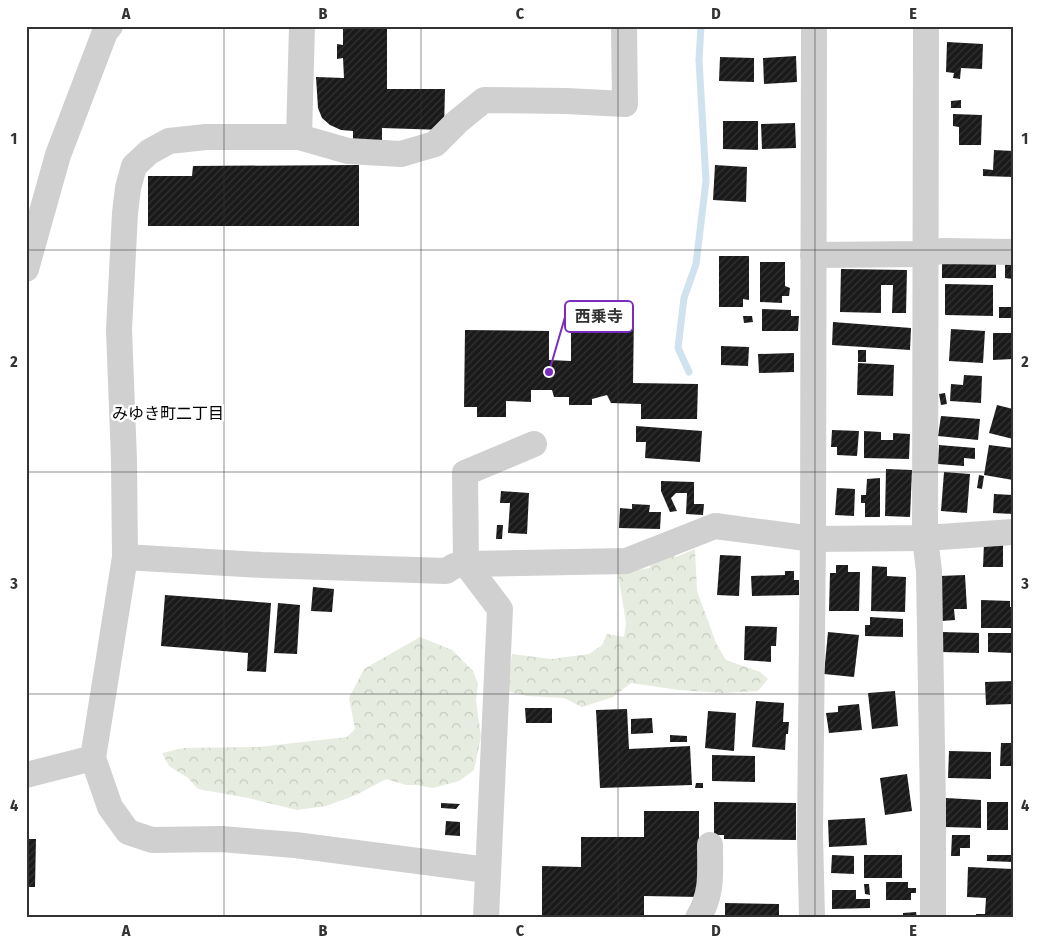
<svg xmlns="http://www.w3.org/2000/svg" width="1039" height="944" font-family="'Fira Sans Condensed','Noto Sans JP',sans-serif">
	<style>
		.forest { fill: url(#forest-crowns) }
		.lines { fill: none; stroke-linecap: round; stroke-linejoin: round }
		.stream { stroke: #cfe2ee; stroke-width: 7 }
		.building { fill: url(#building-hatch) }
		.minor { stroke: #d0d0d0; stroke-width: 26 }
		.grid { fill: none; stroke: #333; stroke-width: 1; stroke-opacity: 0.55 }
		.labels { text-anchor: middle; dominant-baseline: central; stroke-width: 5; stroke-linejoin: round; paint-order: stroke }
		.neighbourhood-label { font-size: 16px; fill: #000; stroke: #fff }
		.leader { fill: none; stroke: #7b2cbf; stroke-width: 2 }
		.callout-dot { fill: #7b2cbf; stroke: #fff; stroke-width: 2 }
		.callout { fill: #fff; stroke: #7b2cbf; stroke-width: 2 }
		.callout-label { font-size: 16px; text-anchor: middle; font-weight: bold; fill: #333 }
		.neatline { fill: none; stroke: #333; stroke-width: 2 }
		.grid-label { font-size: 16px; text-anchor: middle; font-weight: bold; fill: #333 }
	</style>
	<defs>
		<pattern id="forest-crowns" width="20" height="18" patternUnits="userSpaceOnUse" patternTransform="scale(1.25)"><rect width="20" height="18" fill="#e6ecdf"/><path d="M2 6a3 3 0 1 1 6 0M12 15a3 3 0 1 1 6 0" fill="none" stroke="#c6cbc0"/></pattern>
		<pattern id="building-hatch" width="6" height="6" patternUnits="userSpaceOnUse" patternTransform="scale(1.25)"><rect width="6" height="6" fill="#1a1a1a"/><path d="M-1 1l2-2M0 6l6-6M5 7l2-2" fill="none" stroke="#333"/></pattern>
	</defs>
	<rect width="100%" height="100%" fill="#fff"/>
	<g class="forest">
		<path d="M695,549L697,591L716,643L726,660L760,672L768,679L758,691L722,693L678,690L631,683L613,697L582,707L564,698L527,696L507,691L512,654L551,659L589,654L602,645L607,634L624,637L626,623L618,573L650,568V562L670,553L676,557Z"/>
		<path d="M420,637L452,650L473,671L478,684L476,700L481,737L474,770L459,781L433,788L417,785H406L386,779L356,795L326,806L297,810L248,798L198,789L188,778L169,766L162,753L184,748L258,747L347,737L355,729L349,698L364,669Z"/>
	</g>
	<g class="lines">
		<path class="stream" d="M689,372L678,348L684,298L696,264L706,181L699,60L701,26"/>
	</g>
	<g class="building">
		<path d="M343,26H387V89H445L444,130L382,128V142H353V131L341,130L330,125L322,118L318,108L316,77L344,78L343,58L337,59V44L343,45Z"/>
		<path d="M947,42L983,44L982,69L961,68L960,79L953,78L954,73L946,72Z"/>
		<path d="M796,56L797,82L764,84L763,58Z"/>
		<path d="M720,57L754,58V82L719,81Z"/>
		<path d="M961,100V108H951V101Z"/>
		<path d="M953,114L982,115L981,145H959V127L953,126Z"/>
		<path d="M723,121H758V150L723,149Z"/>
		<path d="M795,123L796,148L762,149L761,124Z"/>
		<path d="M994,150L1013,151V177L983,176V169L993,170Z"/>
		<path d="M359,165V226H148V176H192L193,166Z"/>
		<path d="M715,165L747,167L746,202L713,200Z"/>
		<path d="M719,256H749V300L743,299V307H719Z"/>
		<path d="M942,259L996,260V278H942Z"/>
		<path d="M1005,260H1013V279L1005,278Z"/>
		<path d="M760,262H785V286L790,288L789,296H782V303L760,302Z"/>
		<path d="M841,269L907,270L906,313H892L893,285H881V313L840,312Z"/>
		<path d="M945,284L993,285V316L945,315Z"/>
		<rect x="999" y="307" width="14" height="11"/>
		<path d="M762,309L791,310V316H799L798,331H762Z"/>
		<path d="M571,314L634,315L633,383L698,384L697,419H641V404L611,403L607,395L592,399V405H569V397H554L552,390H531V402L506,401V417H477V407H464L465,330L549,331V360L571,361Z"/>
		<path d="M743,316H752L753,322L744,323Z"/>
		<path d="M833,322L911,328L910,350L832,345Z"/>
		<path d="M951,329L985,331L983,363L949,361Z"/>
		<path d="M993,333H1013V359L993,360Z"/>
		<path d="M721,346L749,347L748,366L721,365Z"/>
		<rect x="858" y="350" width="8" height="12"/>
		<path d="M794,353V372L759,373L758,354Z"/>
		<path d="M858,363L894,365L893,396L857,395Z"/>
		<path d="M964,375L982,376L981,403L950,401L951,384L963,385Z"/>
		<path d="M945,393L947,404L941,405L939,394Z"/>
		<path d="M997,405L1013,409V439L989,433Z"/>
		<path d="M941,416L980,419L978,440L938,436Z"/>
		<path d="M636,426L702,431L700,462L645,458L646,442H636Z"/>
		<path d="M832,430L859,431L857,456L837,455V447H831Z"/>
		<path d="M864,431L881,432V440H893V433L910,434L909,459L864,458Z"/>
		<path d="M939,445L975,448V459L964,458V466L938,464Z"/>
		<path d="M989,445L1013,448V480L984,475Z"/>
		<path d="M886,469L912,470L910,517L885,516Z"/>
		<path d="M944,472L970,474L967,513L941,511Z"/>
		<path d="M979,475L984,476L982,489L977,488Z"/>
		<path d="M880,478V517H865V503H861V495H866L867,479Z"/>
		<path d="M661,481L694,482V504H704L703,515L686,514L687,493H676L671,498L677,511L670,512L661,491Z"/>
		<path d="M837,488L855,489L854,516L835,515Z"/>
		<path d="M501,491L529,493L527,534L508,533L510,503H500Z"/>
		<path d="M994,494L1013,495V514L993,513Z"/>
		<path d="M632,504L650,505L649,512H661L660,529L619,528L620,508L632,509Z"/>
		<path d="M497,525H503L502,539H496Z"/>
		<path d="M984,543L1003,544V567H983Z"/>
		<path d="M720,555L741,556L739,596L717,595Z"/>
		<path d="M836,565H848V572H860L859,611H829L830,573H836Z"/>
		<path d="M872,566L887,567V576L906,577L905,612L871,611Z"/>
		<path d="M785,571H794V580H799V595L752,596L751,576L785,575Z"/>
		<path d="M965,575L967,609H954L955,620L942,621L940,576Z"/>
		<path d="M313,587L334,589L332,612L311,611Z"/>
		<path d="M165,595L271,603L266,672L247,671L248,653L161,646Z"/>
		<path d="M981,600L1010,601V607H1013V628H981Z"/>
		<path d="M278,603L300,605L297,654L274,653Z"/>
		<path d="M870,617L903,619V637L865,636V625H870Z"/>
		<path d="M745,626L777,627L776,646H771V662L744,660Z"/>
		<path d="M828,632L859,635L854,677L824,674Z"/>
		<path d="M941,632L979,633V653L941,652Z"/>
		<path d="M988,633H1013V653L988,652Z"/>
		<path d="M1013,681V704L986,705L985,682Z"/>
		<path d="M895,691L898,726L872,729L868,693Z"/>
		<path d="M756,701L784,703L783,722H789L788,734H786L785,750L752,747Z"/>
		<path d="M859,704L862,730L829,733L826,713L838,712V706Z"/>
		<path d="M525,708H552V723H526Z"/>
		<path d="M627,709L629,749L690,746L692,785L600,788L596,710Z"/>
		<path d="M708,711L736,713L734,751L705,748Z"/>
		<path d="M652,718L653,733L631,734V719Z"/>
		<path d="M670,735L687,736V742H670Z"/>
		<path d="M1001,743H1013V766H1000Z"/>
		<path d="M949,751L991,752V779L948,778Z"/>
		<path d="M712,755L755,756V782L712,781Z"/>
		<path d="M907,774L912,811L885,815L880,778Z"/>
		<path d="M696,783H703V788H695Z"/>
		<path d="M946,798L981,800V828L945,827Z"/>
		<path d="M714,802L796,803V840L724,839V835H714Z"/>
		<rect x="987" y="802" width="21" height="28"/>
		<path d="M441,803L460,804L456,809L441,808Z"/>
		<path d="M644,811H699V897L644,896V915H631V918H542V866L581,867V837H644Z"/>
		<path d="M865,818L867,845L829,847L828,820Z"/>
		<path d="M446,821L460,822V836L445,835Z"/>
		<path d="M952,835H970V848H960V856H951Z"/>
		<path d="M26,839H36L35,887H26Z"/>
		<path d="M832,855L854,856V874L831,873Z"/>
		<rect x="864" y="855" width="38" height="23"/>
		<path d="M987,855H1013V862L987,861Z"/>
		<path d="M968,867L1013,869V918H976V914H985L986,898L967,897Z"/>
		<path d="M886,882H908V888H916V893H911V900H886Z"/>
		<path d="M864,884H869L870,895L865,894Z"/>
		<path d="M832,890H856V899H870V908L832,909Z"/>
		<path d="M725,903L779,904V918H725Z"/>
		<path d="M916,912L917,918H903V913Z"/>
	</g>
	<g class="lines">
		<g class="minor">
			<path d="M926,26L925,538L929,571L933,808V918"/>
			<path d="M299,137L302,26"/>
			<path d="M813,255L925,254L942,251L1013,252"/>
			<path d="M26,269L58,155L105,32L110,26"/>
			<path d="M125,557L262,565L446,571L454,566L466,564L626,561L715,526L813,539L925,538L1013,532"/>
			<path d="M26,775L93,758"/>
			<path d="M487,870L295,845L221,839L152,840L128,832L110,807L93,758L125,557L124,460L119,330L125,213L128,188L134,166L149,152L169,141L206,137H299L348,151L401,154L435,144L457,122L484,100L566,101L625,104L624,26"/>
			<path d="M486,918L500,609L466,564L465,473L534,444"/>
			<path d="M698,918C713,893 710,873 710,845"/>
			<path d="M812,918L810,834L813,539L814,26"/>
		</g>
	</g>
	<path class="grid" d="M224,26V918M421,26V918M618,26V918M815,26V918M26,250H1013M26,472H1013M26,694H1013"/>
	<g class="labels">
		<g class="neighbourhood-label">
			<text x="168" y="413">みゆき町二丁目</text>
		</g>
	</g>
	<path class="leader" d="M549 372L565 317"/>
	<circle class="callout-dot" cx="549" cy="372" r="5"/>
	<rect class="callout" x="565" y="301" width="68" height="31" rx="5"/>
	<g class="callout-label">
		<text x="599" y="322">西乗寺</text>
	</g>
	<rect width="1039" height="944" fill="none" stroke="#ffffff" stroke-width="55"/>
	<rect x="28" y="28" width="984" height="888" class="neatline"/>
	<g class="grid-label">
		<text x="126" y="19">A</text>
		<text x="323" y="19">B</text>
		<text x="520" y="19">C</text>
		<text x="716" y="19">D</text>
		<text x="913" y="19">E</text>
		<text x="14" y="144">1</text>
		<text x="1025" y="144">1</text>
		<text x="14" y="367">2</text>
		<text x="1025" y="367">2</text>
		<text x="14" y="589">3</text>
		<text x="1025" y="589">3</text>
		<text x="14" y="811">4</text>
		<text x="1025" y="811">4</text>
		<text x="126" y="936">A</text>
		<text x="323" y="936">B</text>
		<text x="520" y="936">C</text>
		<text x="716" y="936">D</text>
		<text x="913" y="936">E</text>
	</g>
</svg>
